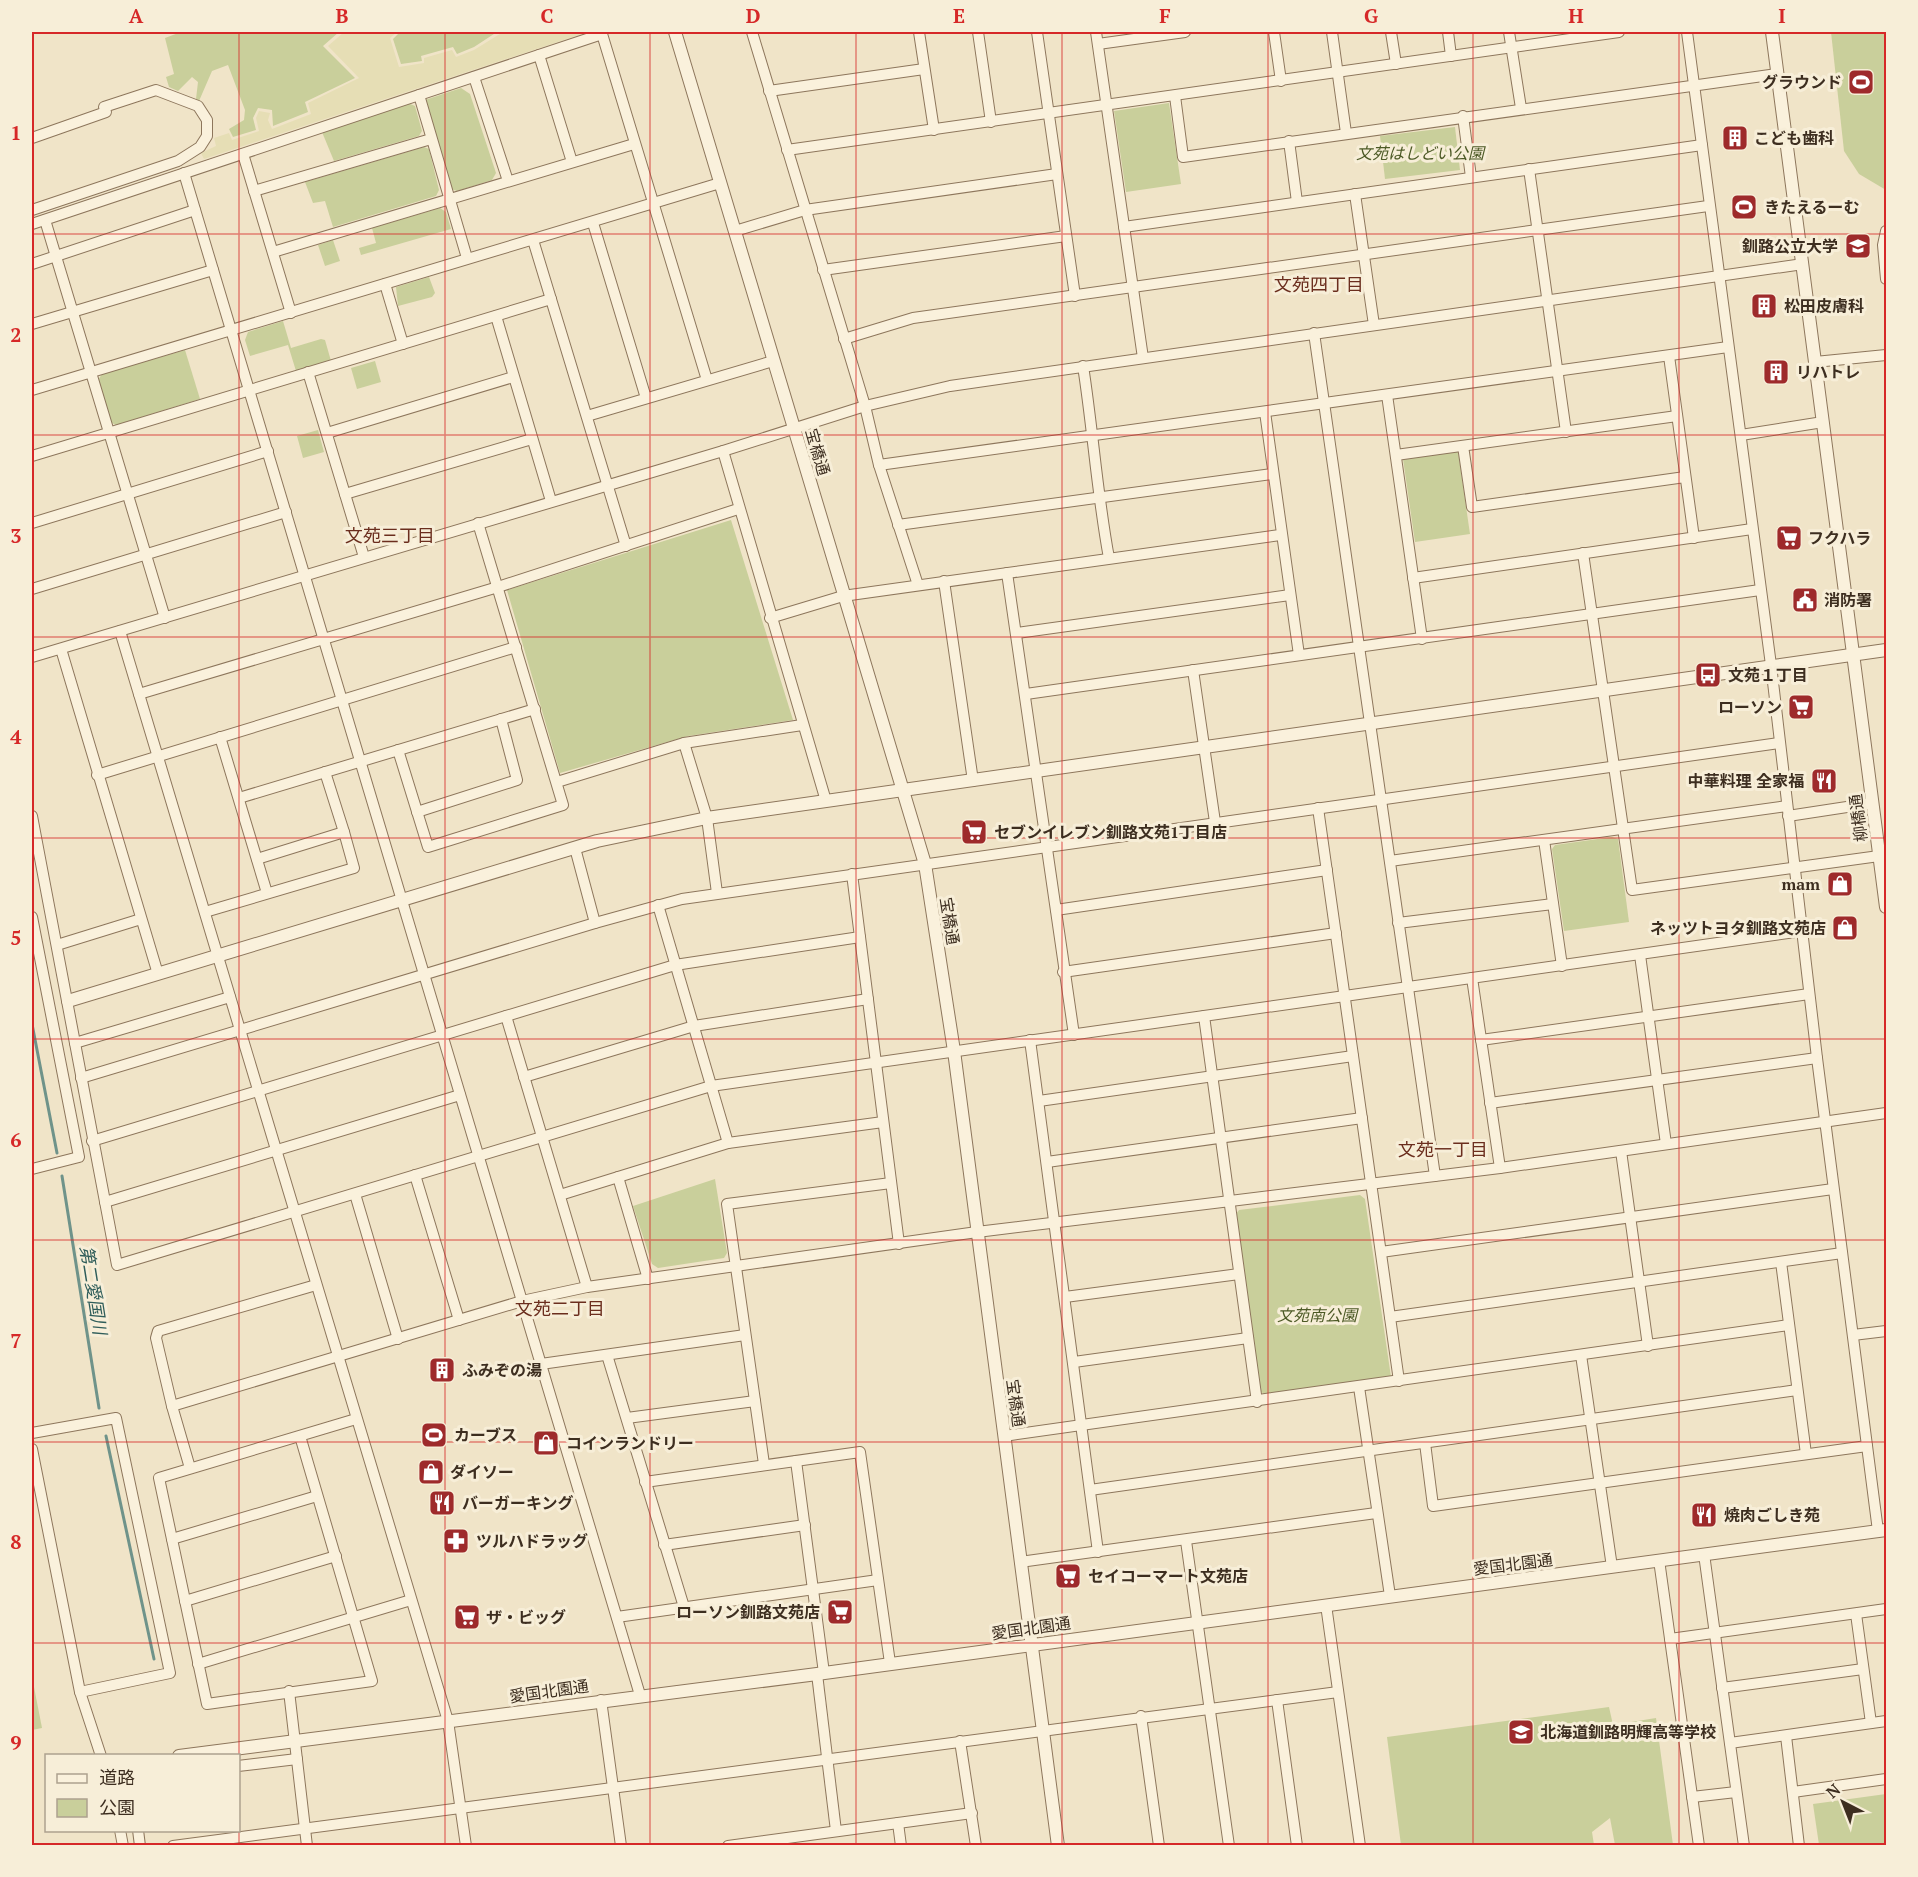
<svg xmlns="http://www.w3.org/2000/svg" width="1918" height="1877" font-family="'PT Serif','Noto Sans JP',serif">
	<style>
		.farmland { fill: #e6deb5 }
		.green { fill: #c9cf9b }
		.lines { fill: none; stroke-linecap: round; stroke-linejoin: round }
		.stream { stroke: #6f938a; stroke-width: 3 }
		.minor-casing { stroke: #8d765c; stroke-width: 12 }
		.tertiary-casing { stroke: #8d765c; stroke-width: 14 }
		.minor { stroke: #faf1dc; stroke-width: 10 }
		.tertiary { stroke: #faf1dc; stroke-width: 12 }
		.grid { fill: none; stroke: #d62828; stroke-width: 1.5; stroke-opacity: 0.55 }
		.labels { text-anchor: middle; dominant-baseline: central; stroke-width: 6; stroke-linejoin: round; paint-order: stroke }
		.poi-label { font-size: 16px; font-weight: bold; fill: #3d2e20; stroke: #f7eed8; text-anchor: start }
		.park-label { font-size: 16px; font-style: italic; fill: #4d5a26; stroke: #f7eed8 }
		.street-label { font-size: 16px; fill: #3d2e20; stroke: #f7eed8 }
		.neighbourhood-label { font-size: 18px; fill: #6b2e1e; stroke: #f7eed8 }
		.water-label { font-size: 18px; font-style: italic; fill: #2f5d5a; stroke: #f7eed8 }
		.neatline { fill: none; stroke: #d62828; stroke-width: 2 }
		.grid-label { font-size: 20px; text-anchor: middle; font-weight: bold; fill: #d62828 }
	</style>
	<rect width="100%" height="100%" fill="#f0e4c8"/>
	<path class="farmland" d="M344,32H397L390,38L399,67L424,63V58L452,50L456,57L474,50L503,32H588L204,159L201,153L216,146L214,138L229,133L232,140L259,131L256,118L259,111L270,113L268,120L272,129L311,114L308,103L359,78L328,46Z"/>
	<g class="green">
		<path d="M181,32H339L323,46L355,78L305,102L308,112L273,126L272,110L258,108L253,118L256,130L233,137L229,129L244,120L245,110L228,65L212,71L199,101L196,99L198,82L192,77L178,91L169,87L166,77L174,74L165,38Z"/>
		<path d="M400,32H497L474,47L457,54L453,47L421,56L422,61L401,64L393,39Z"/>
		<path d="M1831,32H1886V190L1859,174L1844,151Z"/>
		<path d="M461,88L470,94L496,173L492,180L457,191L451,189L425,100Z"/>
		<path d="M408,103L415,106L422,131L419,136L334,161L322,132Z"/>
		<path d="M1169,103L1181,184L1126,192L1114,111Z"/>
		<path d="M1455,127L1460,170L1385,179L1380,136Z"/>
		<path d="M424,147L429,149L439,190L436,196L333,227L325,201L313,203L305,182Z"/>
		<path d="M440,208L446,212L451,229L361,255L359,248L376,243L372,228Z"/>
		<path d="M333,240L340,261L325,266L318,245Z"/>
		<path d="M429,277L435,293L432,297L398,306L396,287Z"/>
		<path d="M283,321L291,348L321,339L325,340L331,361L296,371L288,345L250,356L245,340L248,332Z"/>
		<path d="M185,350L200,399L116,425L110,422L98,380L102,374Z"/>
		<path d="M375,361L381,382L357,389L351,368Z"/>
		<path d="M318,430L324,452L303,458L297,436Z"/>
		<path d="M1458,451L1470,534L1415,542L1403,459Z"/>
		<path d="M731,520L793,720L688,736L560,773L507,590Z"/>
		<path d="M1612,837L1618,839L1629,922L1564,931L1552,849L1555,845Z"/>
		<path d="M715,1179L727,1253L724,1258L658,1268L652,1264L633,1206Z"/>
		<path d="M1360,1195L1365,1199L1391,1377L1264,1394L1260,1391L1236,1214L1239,1210Z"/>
		<path d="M32,1687H34L42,1728L32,1730Z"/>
		<path d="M1609,1707L1613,1725L1656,1718L1673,1845H1615L1610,1818L1592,1832L1594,1845H1401L1387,1737Z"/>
		<path d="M1886,1794V1845H1819L1813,1804Z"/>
	</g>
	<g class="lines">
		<g class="stream">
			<path d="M32,1024L57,1153"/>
			<path d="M62,1176L99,1408"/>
			<path d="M106,1436L154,1659"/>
		</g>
		<defs>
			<g id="minor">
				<path d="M752,32L865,406L879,465L918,585"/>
				<path d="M919,32L934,130"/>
				<path d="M978,32L991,122"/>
				<path d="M1037,32L1075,296"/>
				<path d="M1096,32L1143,358"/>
				<path d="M1274,32L1281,81"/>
				<path d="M1332,32L1346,133"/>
				<path d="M1391,32L1396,64"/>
				<path d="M1448,32L1451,56"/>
				<path d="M1509,32L1521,108"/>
				<path d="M1687,32L1771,665L1817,1058L1878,1531"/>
				<path d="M1098,44L1185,32"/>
				<path d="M539,55L572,162"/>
				<path d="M474,77L508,181"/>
				<path d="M769,91L924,69"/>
				<path d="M419,95L467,258"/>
				<path d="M1175,96L1183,157L1777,74"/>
				<path d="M1463,116L1471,177"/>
				<path d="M32,138L106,112L104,107L156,90L198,106L207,120V136L200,147L178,161L32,210"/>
				<path d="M1289,141L1297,202"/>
				<path d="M787,150L1619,32"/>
				<path d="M243,154L291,313"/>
				<path d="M1529,169L1566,432"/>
				<path d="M184,173L640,1695"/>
				<path d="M254,191L431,139"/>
				<path d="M1355,194L1374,325"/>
				<path d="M45,220L165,618"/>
				<path d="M593,223L646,398"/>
				<path d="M32,224L602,34L707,380"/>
				<path d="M1124,227L1702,145"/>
				<path d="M735,231L805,210L1057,174"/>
				<path d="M1886,231L1883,245L1886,279"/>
				<path d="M533,240L626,546"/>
				<path d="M273,252L634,144"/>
				<path d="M32,264L195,210"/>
				<path d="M823,270L1066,236"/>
				<path d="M385,284L403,344"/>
				<path d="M496,316L551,501"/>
				<path d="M32,324L213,270"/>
				<path d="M1314,333L1435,1176"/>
				<path d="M844,339L913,318L1708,206"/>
				<path d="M1669,356L1694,538"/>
				<path d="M1815,362L1886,355"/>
				<path d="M1083,366C1093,430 1097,494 1109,558"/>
				<path d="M308,372L364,557"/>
				<path d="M32,390L720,183"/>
				<path d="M1387,395L1422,639"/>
				<path d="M1265,412L1299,655"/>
				<path d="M587,416L773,361"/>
				<path d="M327,433L513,377"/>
				<path d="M1741,435L1823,422"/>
				<path d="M1463,446L1472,507L1685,477"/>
				<path d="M723,451L826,801"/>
				<path d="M1396,455L1677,416"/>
				<path d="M32,456L551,299"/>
				<path d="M879,465L1728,347"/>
				<path d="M345,494L532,439"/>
				<path d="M32,523L268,451"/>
				<path d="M898,525L1272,474"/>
				<path d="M1583,553L1632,890L1879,856"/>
				<path d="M1007,573L1074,1035"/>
				<path d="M1413,578L1752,529"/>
				<path d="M944,581L973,781"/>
				<path d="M32,589L286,512"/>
				<path d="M770,618L843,596L1280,535"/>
				<path d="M120,631L448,1721L466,1846"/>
				<path d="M1017,633L1290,595"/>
				<path d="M61,649L158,974"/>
				<path d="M32,657L723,451L865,406L950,386L1803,264"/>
				<path d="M1193,670L1215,822"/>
				<path d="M139,694L498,587L738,509"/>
				<path d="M1026,694L1760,590"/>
				<path d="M220,737L267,893"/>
				<path d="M684,743L707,818L717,893"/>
				<path d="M398,750L428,847L563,805L478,523"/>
				<path d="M325,772L344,832"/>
				<path d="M97,775L516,647"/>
				<path d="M557,782L684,743L802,725"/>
				<path d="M239,798L535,709"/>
				<path d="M1318,808L1399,1381"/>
				<path d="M417,812L517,780L501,719"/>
				<path d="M32,816L117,1265L711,1086L1802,931"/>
				<path d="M1788,816L1873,803"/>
				<path d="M1544,840L1562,966"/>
				<path d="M575,848L595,923"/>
				<path d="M1390,861L1787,806"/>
				<path d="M852,874L899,1244"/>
				<path d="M658,905L728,1143"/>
				<path d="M1056,910L1327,870"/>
				<path d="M205,912L354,868L344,832L257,859"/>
				<path d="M32,917L79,1157L32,1169"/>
				<path d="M1398,923L1553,904"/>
				<path d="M57,945L141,919"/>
				<path d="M1640,955L1666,1144"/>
				<path d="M1063,972L1336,933"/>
				<path d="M1472,978L1500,1168"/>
				<path d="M506,1016L587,1287"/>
				<path d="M1204,1016L1257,1402"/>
				<path d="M1030,1040L1098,1552"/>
				<path d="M1481,1040L1809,994"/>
				<path d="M75,1043L230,997"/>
				<path d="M524,1077L694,1026L868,999"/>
				<path d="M81,1078L595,923L682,899L1779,743"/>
				<path d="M1039,1101L1353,1056"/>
				<path d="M1490,1103L1817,1058"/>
				<path d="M92,1141L675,965L860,937"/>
				<path d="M1621,1151L1648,1346"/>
				<path d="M1047,1162L1362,1118"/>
				<path d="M415,1175L459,1320"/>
				<path d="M618,1177L648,1279"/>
				<path d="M355,1194L398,1339"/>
				<path d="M560,1195L728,1143L883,1122"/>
				<path d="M105,1202L460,1095"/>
				<path d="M1381,1252L1833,1189"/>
				<path d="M1781,1262L1806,1454"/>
				<path d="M1065,1297L1239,1274"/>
				<path d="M1390,1317L1842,1253"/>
				<path d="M1853,1335L1886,1331"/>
				<path d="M607,1355L684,1607"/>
				<path d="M1581,1355L1612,1567"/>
				<path d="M1074,1362L1248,1338"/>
				<path d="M541,1364L745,1335"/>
				<path d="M1359,1387L1390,1596"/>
				<path d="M172,1406L156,1338L158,1331L316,1285"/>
				<path d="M627,1418L755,1401"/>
				<path d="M32,1433L116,1418L170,1673L80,1692"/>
				<path d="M300,1436L372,1681L207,1704L159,1478L356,1419"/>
				<path d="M1004,1436L1789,1325"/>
				<path d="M1425,1443L1433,1506L1867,1446"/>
				<path d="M32,1449L80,1692L101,1756"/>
				<path d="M796,1461L824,1673"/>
				<path d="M764,1464L727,1204L891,1183"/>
				<path d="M190,1468L172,1406L522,1301L587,1287L977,1232L1500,1168L1886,1113"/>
				<path d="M645,1482L860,1452L890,1663"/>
				<path d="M1090,1490L1797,1390"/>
				<path d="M172,1539L317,1496"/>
				<path d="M1186,1541L1229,1846"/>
				<path d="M664,1545L805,1525"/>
				<path d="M1704,1554L1744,1846"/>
				<path d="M1659,1560L1699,1846"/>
				<path d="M1020,1562L1376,1513"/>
				<path d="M185,1601L336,1556"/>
				<path d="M1326,1605L1360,1846"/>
				<path d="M1856,1614L1871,1723"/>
				<path d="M617,1617L878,1580"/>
				<path d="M1670,1639L1886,1609"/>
				<path d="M198,1664L411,1600"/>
				<path d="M817,1674L836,1831"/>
				<path d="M1722,1688L1863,1669"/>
				<path d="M289,1691L307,1846"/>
				<path d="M601,1700L621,1846"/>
				<path d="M1277,1700L1297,1846"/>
				<path d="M1141,1716L1159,1846"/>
				<path d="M1786,1736L1799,1846"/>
				<path d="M960,1741L976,1846"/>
				<path d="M1730,1743L1886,1721"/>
				<path d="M238,1766L297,1759"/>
				<path d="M1793,1792L1886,1779"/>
				<path d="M1692,1797L1736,1792"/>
				<path d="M898,1823L901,1846"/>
				<path d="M120,1830L123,1846"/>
				<path d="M138,1830L140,1846"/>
				<path d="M173,1846L1338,1692"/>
				<path d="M728,1846L972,1813"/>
			</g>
			<g id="tertiary">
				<path d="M675,32L925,864L954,1051L1058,1846"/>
				<path d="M1772,32L1886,907"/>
				<path d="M68,1001L597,841L707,818L1886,650"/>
				<path d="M179,1756L817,1674L1886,1530"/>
			</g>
		</defs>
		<use href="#minor" class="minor-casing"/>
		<use href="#tertiary" class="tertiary-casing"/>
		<use href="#minor" class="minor"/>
		<use href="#tertiary" class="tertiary"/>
	</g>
	<path class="grid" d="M239,32V1846M445,32V1846M650,32V1846M856,32V1846M1062,32V1846M1268,32V1846M1473,32V1846M1679,32V1846M32,234H1886M32,435H1886M32,637H1886M32,838H1886M32,1039H1886M32,1240H1886M32,1442H1886M32,1643H1886"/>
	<defs>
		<symbol id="stadium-square" viewBox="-11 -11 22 22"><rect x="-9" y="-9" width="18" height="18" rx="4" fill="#9e2a2b" stroke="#f7eed8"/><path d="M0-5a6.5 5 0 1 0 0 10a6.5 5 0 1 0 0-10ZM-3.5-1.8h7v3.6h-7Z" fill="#fff"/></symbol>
		<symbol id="building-square" viewBox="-11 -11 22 22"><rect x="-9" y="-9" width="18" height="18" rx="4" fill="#9e2a2b" stroke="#f7eed8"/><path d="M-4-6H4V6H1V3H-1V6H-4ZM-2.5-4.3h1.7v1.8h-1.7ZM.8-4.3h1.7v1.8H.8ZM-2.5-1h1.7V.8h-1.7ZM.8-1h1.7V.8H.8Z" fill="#fff"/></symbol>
		<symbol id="university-square" viewBox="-11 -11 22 22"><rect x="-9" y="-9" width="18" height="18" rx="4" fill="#9e2a2b" stroke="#f7eed8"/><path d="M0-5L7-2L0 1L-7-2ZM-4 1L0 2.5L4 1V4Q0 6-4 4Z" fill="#fff"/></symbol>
		<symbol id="supermarket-square" viewBox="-11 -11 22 22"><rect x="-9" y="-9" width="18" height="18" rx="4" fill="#9e2a2b" stroke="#f7eed8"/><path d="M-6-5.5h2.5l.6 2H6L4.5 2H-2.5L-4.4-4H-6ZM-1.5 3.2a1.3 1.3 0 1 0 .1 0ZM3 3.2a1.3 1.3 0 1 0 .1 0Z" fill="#fff"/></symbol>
		<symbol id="civic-square" viewBox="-11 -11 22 22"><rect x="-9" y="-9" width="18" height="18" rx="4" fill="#9e2a2b" stroke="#f7eed8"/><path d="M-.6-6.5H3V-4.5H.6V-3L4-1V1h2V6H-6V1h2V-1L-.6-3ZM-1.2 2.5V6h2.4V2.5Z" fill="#fff"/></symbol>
		<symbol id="bus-square" viewBox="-11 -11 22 22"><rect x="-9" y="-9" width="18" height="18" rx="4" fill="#9e2a2b" stroke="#f7eed8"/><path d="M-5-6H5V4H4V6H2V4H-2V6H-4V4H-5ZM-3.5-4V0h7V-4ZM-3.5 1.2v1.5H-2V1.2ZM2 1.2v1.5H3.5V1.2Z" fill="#fff"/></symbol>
		<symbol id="restaurant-square" viewBox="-11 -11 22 22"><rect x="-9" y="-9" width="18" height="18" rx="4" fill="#9e2a2b" stroke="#f7eed8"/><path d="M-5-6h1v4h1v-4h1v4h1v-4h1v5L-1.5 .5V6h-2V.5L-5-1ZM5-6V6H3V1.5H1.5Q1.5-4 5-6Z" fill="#fff"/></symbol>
		<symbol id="shop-square" viewBox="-11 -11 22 22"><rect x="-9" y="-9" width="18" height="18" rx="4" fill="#9e2a2b" stroke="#f7eed8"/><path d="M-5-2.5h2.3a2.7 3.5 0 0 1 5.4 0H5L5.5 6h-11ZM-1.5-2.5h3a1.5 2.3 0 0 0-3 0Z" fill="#fff"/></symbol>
		<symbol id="pharmacy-square" viewBox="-11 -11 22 22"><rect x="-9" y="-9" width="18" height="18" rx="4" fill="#9e2a2b" stroke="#f7eed8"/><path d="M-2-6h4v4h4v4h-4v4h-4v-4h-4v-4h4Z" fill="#fff"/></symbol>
		<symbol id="school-square" viewBox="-11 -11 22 22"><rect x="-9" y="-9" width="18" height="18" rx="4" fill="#9e2a2b" stroke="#f7eed8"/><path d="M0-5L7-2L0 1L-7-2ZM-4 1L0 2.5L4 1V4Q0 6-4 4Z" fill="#fff"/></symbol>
	</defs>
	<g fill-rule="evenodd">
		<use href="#stadium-square" x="1846" y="67" width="30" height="30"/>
		<use href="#building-square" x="1720" y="123" width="30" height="30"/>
		<use href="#stadium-square" x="1729" y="192" width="30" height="30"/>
		<use href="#university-square" x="1843" y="231" width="30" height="30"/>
		<use href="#building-square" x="1749" y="291" width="30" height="30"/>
		<use href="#building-square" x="1761" y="357" width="30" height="30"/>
		<use href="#supermarket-square" x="1774" y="523" width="30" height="30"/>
		<use href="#civic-square" x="1790" y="585" width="30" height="30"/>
		<use href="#bus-square" x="1693" y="660" width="30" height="30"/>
		<use href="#supermarket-square" x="1786" y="692" width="30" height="30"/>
		<use href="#restaurant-square" x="1809" y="766" width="30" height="30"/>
		<use href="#supermarket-square" x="959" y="817" width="30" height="30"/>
		<use href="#shop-square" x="1825" y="869" width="30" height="30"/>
		<use href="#shop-square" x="1830" y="913" width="30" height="30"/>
		<use href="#building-square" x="427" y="1355" width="30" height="30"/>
		<use href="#stadium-square" x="419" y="1420" width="30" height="30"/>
		<use href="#shop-square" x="531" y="1428" width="30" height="30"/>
		<use href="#shop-square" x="416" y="1457" width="30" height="30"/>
		<use href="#restaurant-square" x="427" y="1488" width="30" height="30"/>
		<use href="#restaurant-square" x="1689" y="1500" width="30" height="30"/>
		<use href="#pharmacy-square" x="441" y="1526" width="30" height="30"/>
		<use href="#supermarket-square" x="1053" y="1561" width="30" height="30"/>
		<use href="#supermarket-square" x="825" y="1597" width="30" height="30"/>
		<use href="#supermarket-square" x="452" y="1602" width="30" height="30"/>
		<use href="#school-square" x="1506" y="1717" width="30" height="30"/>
	</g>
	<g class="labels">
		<g class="poi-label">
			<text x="1842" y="82" text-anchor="end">グラウンド</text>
			<text x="1754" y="138">こども歯科</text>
			<text x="1764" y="207">きたえるーむ</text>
			<text x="1838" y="246" text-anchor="end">釧路公立大学</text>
			<text x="1784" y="306">松田皮膚科</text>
			<text x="1796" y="372">リハトレ</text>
			<text x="1808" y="538">フクハラ</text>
			<text x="1824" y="600">消防署</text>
			<text x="1728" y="675">文苑１丁目</text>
			<text x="1782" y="707" text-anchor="end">ローソン</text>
			<text x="1804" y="781" text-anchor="end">中華料理 全家福</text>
			<text x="994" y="832">セブンイレブン釧路文苑1丁目店</text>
			<text x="1820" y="884" text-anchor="end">mam</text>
			<text x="1826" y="928" text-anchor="end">ネッツトヨタ釧路文苑店</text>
			<text x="462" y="1370">ふみぞの湯</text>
			<text x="454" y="1435">カーブス</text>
			<text x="566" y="1443">コインランドリー</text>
			<text x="450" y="1472">ダイソー</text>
			<text x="462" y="1503">バーガーキング</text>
			<text x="1724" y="1515">焼肉ごしき苑</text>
			<text x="476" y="1541">ツルハドラッグ</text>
			<text x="1088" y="1576">セイコーマート文苑店</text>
			<text x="820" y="1612" text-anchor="end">ローソン釧路文苑店</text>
			<text x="486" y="1617">ザ・ビッグ</text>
			<text x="1540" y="1732">北海道釧路明輝高等学校</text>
		</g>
		<g class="park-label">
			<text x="1420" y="153">文苑はしどい公園</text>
			<text x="1317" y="1315">文苑南公園</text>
		</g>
		<g class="street-label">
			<text transform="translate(818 452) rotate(74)">宝橋通</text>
			<text transform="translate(1858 818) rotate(-97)">柳橋通</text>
			<text transform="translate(950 921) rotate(81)">宝橋通</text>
			<text transform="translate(1016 1403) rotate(82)">宝橋通</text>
			<text transform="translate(1513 1564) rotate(-7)">愛国北園通</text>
			<text transform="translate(1031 1628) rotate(-8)">愛国北園通</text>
			<text transform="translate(549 1691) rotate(-8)">愛国北園通</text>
		</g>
		<g class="neighbourhood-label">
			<text x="1319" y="284">文苑四丁目</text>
			<text x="390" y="535">文苑三丁目</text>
			<text x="1443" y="1149">文苑一丁目</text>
			<text x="560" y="1308">文苑二丁目</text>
		</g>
		<g class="water-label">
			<text transform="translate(94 1290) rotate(81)">第二愛国川</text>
		</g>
	</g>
	<rect width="1918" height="1877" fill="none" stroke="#f7eed8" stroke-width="66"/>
	<rect x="45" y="1754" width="195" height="78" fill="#f7eed8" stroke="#ada18e" stroke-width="1.5"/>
	<rect x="57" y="1774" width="30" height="9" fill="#faf1dc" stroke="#ada18e" stroke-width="1.5"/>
	<text x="99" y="1784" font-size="18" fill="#3d2e20">道路</text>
	<rect x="57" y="1799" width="30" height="18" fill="#c9cf9b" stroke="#ada18e" stroke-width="1.5"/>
	<text x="99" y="1814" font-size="18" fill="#3d2e20">公園</text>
	<g transform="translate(1843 1802) rotate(318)" stroke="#f7eed8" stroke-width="4.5" paint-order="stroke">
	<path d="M0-4.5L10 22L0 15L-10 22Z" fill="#3d2e20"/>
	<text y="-9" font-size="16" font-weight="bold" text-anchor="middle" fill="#3d2e20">N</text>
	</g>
	<rect x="33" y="33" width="1852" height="1811" class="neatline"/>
	<g class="grid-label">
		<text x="136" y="23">A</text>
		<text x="342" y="23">B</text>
		<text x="547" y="23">C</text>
		<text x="753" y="23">D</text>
		<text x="959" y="23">E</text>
		<text x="1165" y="23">F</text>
		<text x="1371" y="23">G</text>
		<text x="1576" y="23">H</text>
		<text x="1782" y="23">I</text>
		<text x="16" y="140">1</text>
		<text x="16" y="342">2</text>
		<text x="16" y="543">3</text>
		<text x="16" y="744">4</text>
		<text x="16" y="945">5</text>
		<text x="16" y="1147">6</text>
		<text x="16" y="1348">7</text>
		<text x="16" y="1549">8</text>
		<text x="16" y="1750">9</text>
	</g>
</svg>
